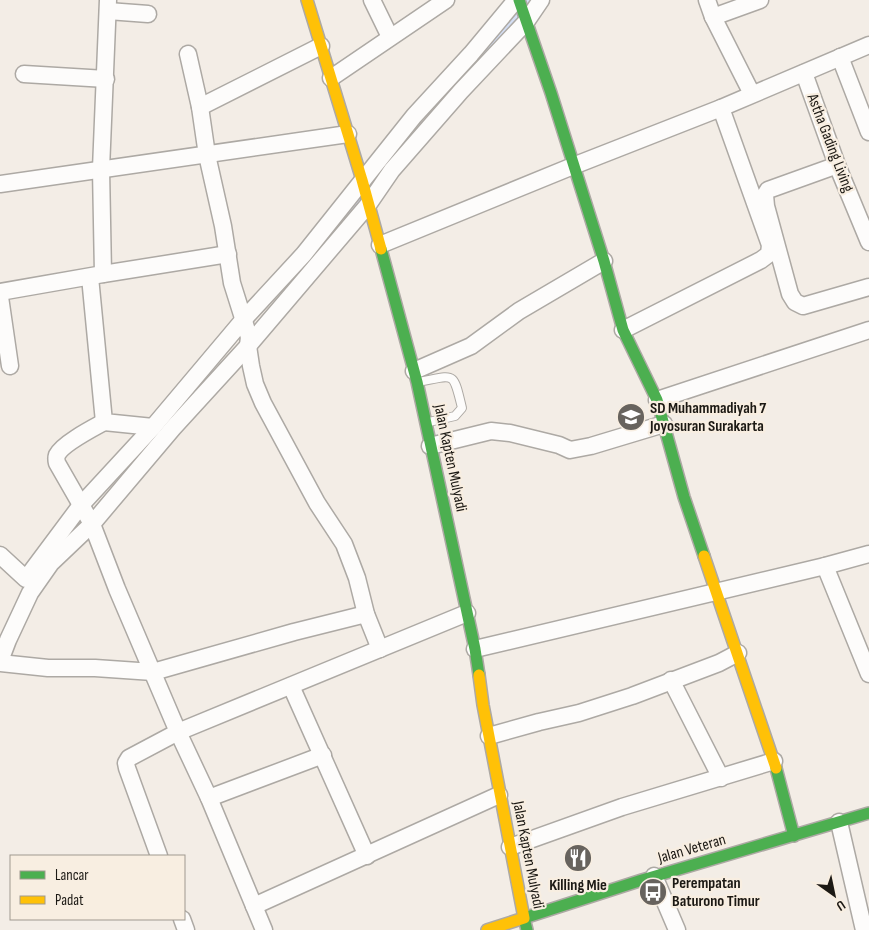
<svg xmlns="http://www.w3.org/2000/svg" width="869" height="930" font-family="'Sofia Sans Condensed',sans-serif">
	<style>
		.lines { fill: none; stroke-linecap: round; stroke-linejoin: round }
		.canal { stroke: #d4def3; stroke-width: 15 }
		.lane-casing { stroke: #ada9a4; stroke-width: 10 }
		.street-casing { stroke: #ada9a4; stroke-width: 19 }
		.fast-casing { stroke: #ada9a4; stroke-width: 14 }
		.slow-casing { stroke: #ada9a4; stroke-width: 14 }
		.lane { stroke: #fdfcfb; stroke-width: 8 }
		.street { stroke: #fdfcfb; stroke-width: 16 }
		.fast { stroke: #4caf50; stroke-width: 11 }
		.slow { stroke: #ffc107; stroke-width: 11 }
		.labels { text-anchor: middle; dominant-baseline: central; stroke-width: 4.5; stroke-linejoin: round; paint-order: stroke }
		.street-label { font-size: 16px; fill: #1c1914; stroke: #f8eee1 }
		.poi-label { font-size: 16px; font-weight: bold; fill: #1c1914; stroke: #f8eee1; text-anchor: start }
	</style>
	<rect width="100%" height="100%" fill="#f3ede6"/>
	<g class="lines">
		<g class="canal">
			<path d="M472,69L527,5"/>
			<path d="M339,222L388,165"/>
		</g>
		<defs>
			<path id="lane" d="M419,382C455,375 453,370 462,408L455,416L429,422"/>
			<g id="street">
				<path d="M372,0L390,37"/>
				<path d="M707,0L713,17L752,94"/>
				<path d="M108,11L148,14"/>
				<path d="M713,17L760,0"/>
				<path d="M188,54L200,107L207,155L223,226L232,283L249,337L248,346L251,366L255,384L263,403L317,503L344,544L357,578L366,614L380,649"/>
				<path d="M840,57L869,132"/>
				<path d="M804,73L837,165L869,242"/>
				<path d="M24,74L106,79"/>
				<path d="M331,78L446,0"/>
				<path d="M200,107L321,46"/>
				<path d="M832,167L768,190L765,195L766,206L790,294L795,302L803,306L869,287"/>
				<path d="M0,184L348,134"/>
				<path d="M380,245L573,166L721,108L869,45"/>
				<path d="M103,274L228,254"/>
				<path d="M90,277L104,422L153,427"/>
				<path d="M0,292L103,274L101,169L108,0"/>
				<path d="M0,297L10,366"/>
				<path d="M623,330L761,260L769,254L770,245L721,108"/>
				<path d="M414,371L471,346L519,311L604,261"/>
				<path d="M657,400L869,330"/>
				<path d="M104,422C93,428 62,444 57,455C56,458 56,459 57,463L92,524L117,589L178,732L209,798L264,930"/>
				<path d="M430,446L491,431L510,433L559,445L570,450L591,446L664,424"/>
				<path d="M0,555L26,579"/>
				<path d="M825,566L869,674"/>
				<path d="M31,572L81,505L153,427L244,319L304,254L414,116L471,54L516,0"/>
				<path d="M475,649L825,566L869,554"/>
				<path d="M0,661L8,640L30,593L51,563L92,524L173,428L248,346L368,205L392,170L461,91L526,22L541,0"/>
				<path d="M0,663L48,668H95L153,672L294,632L366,614"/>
				<path d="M671,680L721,778"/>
				<path d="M291,686L367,856"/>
				<path d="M489,736L539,722L579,713L632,696L719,663L738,653"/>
				<path d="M209,798L323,755"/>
				<path d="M839,822L864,930"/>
				<path d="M510,847L622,807L774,761"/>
				<path d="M159,856L127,768L126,763L129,758L178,732L467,613"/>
				<path d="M654,876L677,930"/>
				<path d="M254,906L499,795"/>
				<path d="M182,919L186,930"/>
			</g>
			<g id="fast">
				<path d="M519,0L551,93L604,261L623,330L657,400L684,497L704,556"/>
				<path d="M381,249L417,382L475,649L479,675"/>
				<path d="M776,768L794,836"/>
				<path d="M527,930L524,918L642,880L869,813"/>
			</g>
			<g id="slow">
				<path d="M307,0L362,180L381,249"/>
				<path d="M704,556L776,768"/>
				<path d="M479,675L483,705L524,918L487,930"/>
			</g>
		</defs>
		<use href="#lane" class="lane-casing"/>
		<use href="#street" class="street-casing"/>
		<use href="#fast" class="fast-casing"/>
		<use href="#slow" class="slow-casing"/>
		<use href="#lane" class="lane"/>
		<use href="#street" class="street"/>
		<use href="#fast" class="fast"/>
		<use href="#slow" class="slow"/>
	</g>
	<defs>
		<symbol id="school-disc" viewBox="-11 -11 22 22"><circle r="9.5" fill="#67635e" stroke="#f8eee1"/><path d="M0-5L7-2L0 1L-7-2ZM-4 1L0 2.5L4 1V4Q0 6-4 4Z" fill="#fff"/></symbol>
		<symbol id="restaurant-disc" viewBox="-11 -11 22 22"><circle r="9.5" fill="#67635e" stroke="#f8eee1"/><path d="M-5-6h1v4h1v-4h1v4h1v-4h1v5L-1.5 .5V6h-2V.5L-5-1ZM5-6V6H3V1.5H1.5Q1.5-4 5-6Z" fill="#fff"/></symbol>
		<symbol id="bus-disc" viewBox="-11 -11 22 22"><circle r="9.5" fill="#67635e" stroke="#f8eee1"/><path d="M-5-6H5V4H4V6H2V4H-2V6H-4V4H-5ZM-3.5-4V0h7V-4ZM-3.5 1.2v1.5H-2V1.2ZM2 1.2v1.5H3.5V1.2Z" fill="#fff"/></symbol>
	</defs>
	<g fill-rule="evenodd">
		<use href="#school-disc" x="615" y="401" width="32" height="32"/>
		<use href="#restaurant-disc" x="562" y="842" width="32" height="32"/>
		<use href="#bus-disc" x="637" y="876" width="32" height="32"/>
	</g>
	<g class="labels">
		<g class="street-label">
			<text transform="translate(830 143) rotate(69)">Astha Gading Living</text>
			<text transform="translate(450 458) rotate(78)">Jalan Kapten Mulyadi</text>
			<text transform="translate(692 849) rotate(-16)">Jalan Veteran</text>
			<text transform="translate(528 855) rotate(79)">Jalan Kapten Mulyadi</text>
		</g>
		<g class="poi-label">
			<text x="650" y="408">SD Muhammadiyah 7<tspan x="650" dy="18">Joyosuran Surakarta</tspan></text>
			<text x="672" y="883">Perempatan<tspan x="672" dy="18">Baturono Timur</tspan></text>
			<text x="578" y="885" text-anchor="middle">Killing Mie</text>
		</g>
	</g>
	<rect x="10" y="855" width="175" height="65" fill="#f8eee1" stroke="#a0998f"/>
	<rect x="20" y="871" width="25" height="8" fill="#4caf50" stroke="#a0998f"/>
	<text x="55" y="880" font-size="15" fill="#1c1914">Lancar</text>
	<rect x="20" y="896" width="25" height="8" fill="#ffc107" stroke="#a0998f"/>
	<text x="55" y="905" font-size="15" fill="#1c1914">Padat</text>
	<g transform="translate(834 895) rotate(147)" stroke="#f8eee1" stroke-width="4" paint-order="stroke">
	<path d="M0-4L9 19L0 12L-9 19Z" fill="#1c1914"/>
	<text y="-8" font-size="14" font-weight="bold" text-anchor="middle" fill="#1c1914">U</text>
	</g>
</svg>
